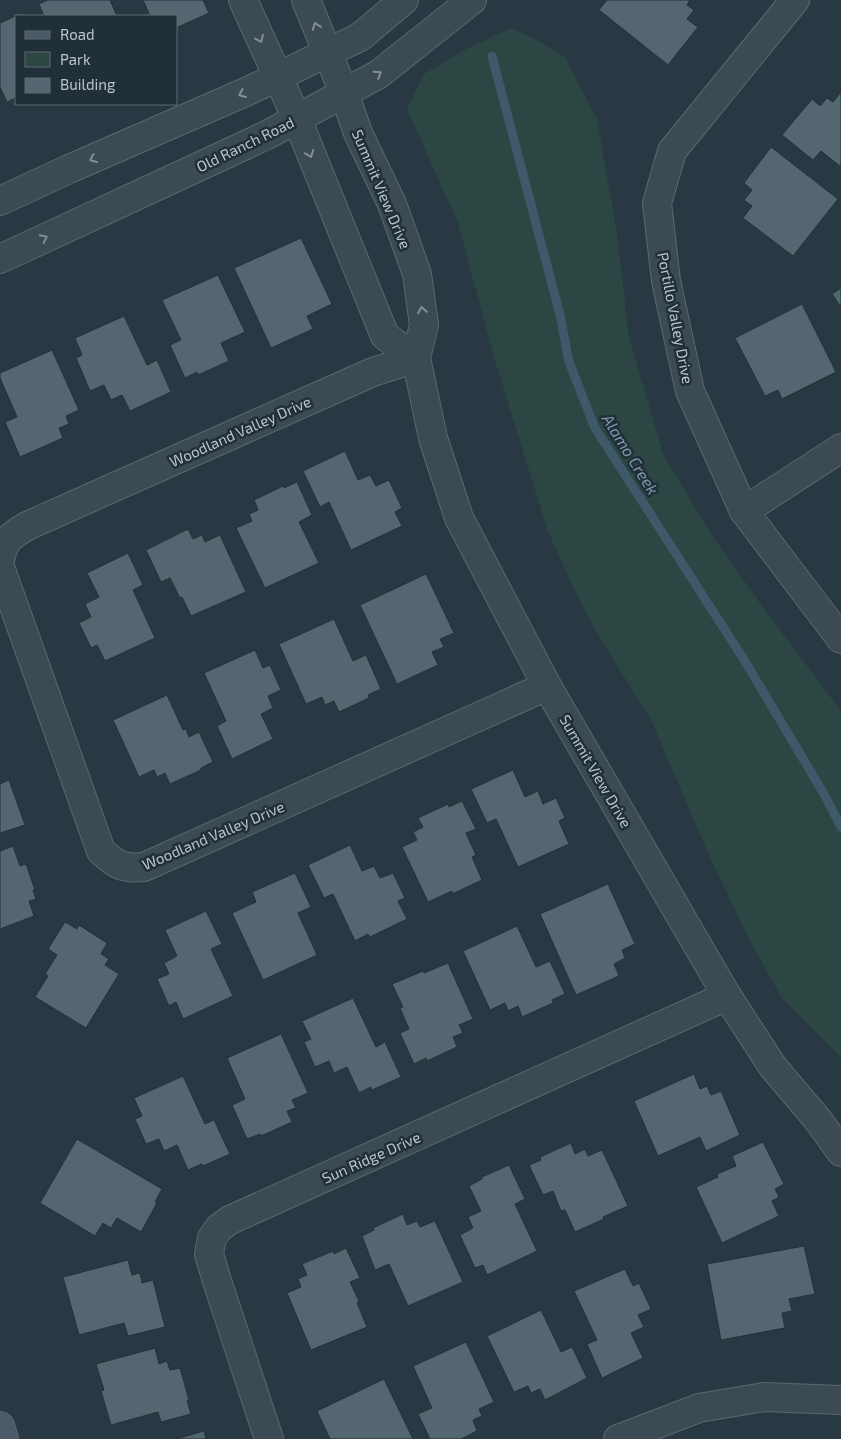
<svg xmlns="http://www.w3.org/2000/svg" width="841" height="1439" font-family="'Exo 2',sans-serif">
	<style>
		.green { fill: #2b4643 }
		.lines { fill: none; stroke-linecap: round; stroke-linejoin: round }
		.stream { stroke: #3d596a; stroke-width: 9 }
		.building { fill: #546670; stroke: #23313a }
		.minor-casing { stroke: #5b6870; stroke-width: 30 }
		.tertiary-casing { stroke: #5b6870; stroke-width: 30 }
		.secondary-casing { stroke: #5b6870; stroke-width: 30 }
		.minor { stroke: #3c4a53; stroke-width: 28 }
		.tertiary { stroke: #3c4a53; stroke-width: 28 }
		.secondary { stroke: #4b5a66; stroke-width: 28 }
		.oneway { stroke: #818e96 }
		.labels { text-anchor: middle; dominant-baseline: central; stroke-width: 5; stroke-linejoin: round; paint-order: stroke }
		.street-label { font-size: 15px; fill: #bac5cc; stroke: #212f38 }
		.water-label { font-size: 16px; font-style: italic; fill: #7b9bae; stroke: #212f38 }
	</style>
	<rect width="100%" height="100%" fill="#283943"/>
	<path class="green" d="M511,28L535,39L565,57L597,119L617,234L629,337L663,454L711,534L767,613L841,711V1058L781,997L749,939L708,853L652,722L596,631L573,587L547,529L494,357L458,223L407,109L424,74L468,48Z"/>
	<g class="lines">
		<path class="stream" d="M492,56L560,315L569,362L595,428L743,658L824,794L841,827"/>
	</g>
	<g class="building">
		<path d="M48,0H110L117,16H44L39,4Z"/>
		<path d="M143,0H203L209,13L176,28V16H150Z"/>
		<path d="M607,0H690L687,5L694,10L687,19L698,27L668,65L599,10Z"/>
		<path d="M22,13L24,16H16V98L7,102L0,87V23Z"/>
		<path d="M841,92V167L821,151L813,160L782,135L812,99L820,106L827,98L833,102Z"/>
		<path d="M771,147L838,199L793,256L743,218L752,206L744,200L752,190L744,183Z"/>
		<path d="M301,238L332,304L307,316L313,329L271,348L234,268Z"/>
		<path d="M218,275L245,332L221,343L229,361L198,375L197,372L185,378L170,345L181,340L162,300Z"/>
		<path d="M841,288V307L832,294Z"/>
		<path d="M802,304L836,372L782,399L778,390L765,396L735,338Z"/>
		<path d="M124,316L147,365L157,360L171,392L130,411L122,395L111,400L104,385L90,391L76,358L82,355L75,338Z"/>
		<path d="M52,350L79,410L66,416L69,424L59,428L63,438L20,457L5,422L17,417L0,378V373Z"/>
		<path d="M345,451L358,480L370,475L376,486L389,480L402,508L395,512L402,526L351,550L329,502L320,507L303,471Z"/>
		<path d="M297,482L312,515L299,522L319,563L265,588L236,528L252,521L249,514L258,510L254,500L283,486L284,488Z"/>
		<path d="M188,529L193,539L202,535L205,542L220,535L246,592L191,616L182,597L180,598L170,578L161,582L146,550Z"/>
		<path d="M128,553L143,585L133,590L155,638L105,661L97,645L91,648L79,623L91,617L85,604L99,597L87,573Z"/>
		<path d="M426,574L454,633L440,639L444,647L432,652L438,665L397,684L360,605Z"/>
		<path d="M334,619L353,661L366,655L381,689L368,695L369,698L339,712L334,701L325,705L322,697L306,704L279,644Z"/>
		<path d="M255,650L263,668L270,665L281,690L268,696L273,708L261,714L273,739L232,759L217,726L226,721L204,673Z"/>
		<path d="M167,695L183,730L186,729L189,737L199,732L213,762L201,768V770L170,784L165,773L157,777L154,770L139,777L113,720Z"/>
		<path d="M513,770L525,797L538,791L543,804L556,798L565,818L559,821L569,844L518,867L496,819L487,823L471,789Z"/>
		<path d="M9,780L25,825L0,833V784Z"/>
		<path d="M462,801L476,829L466,833L476,855L472,857L482,880L452,894V891L428,902L402,847L417,840L413,832L423,827L418,818L448,804L449,807Z"/>
		<path d="M350,845L362,871L374,866L380,878L393,873L405,898L398,901L407,919L370,937L368,934L355,941L333,894L324,898L308,865Z"/>
		<path d="M13,846L20,866L26,864L35,890H33L36,899L29,901L34,916L0,929V851Z"/>
		<path d="M295,873L311,907L298,913L317,955L263,980L232,913L256,902L252,892Z"/>
		<path d="M608,884L635,944L622,950L625,958L614,964L619,976L576,995L540,914Z"/>
		<path d="M206,911L222,944L211,949L233,996L183,1019L176,1002L169,1006L157,979L169,974L164,963L177,956L165,930Z"/>
		<path d="M65,922L77,929L79,925L107,943L101,954L109,959L105,965L119,974L86,1028L35,997L48,976L45,974L57,955L48,949Z"/>
		<path d="M517,926L536,967L550,961L565,994L552,1000L553,1003L522,1017L518,1006L508,1011L505,1003L490,1010L463,951Z"/>
		<path d="M448,963L473,1019L459,1025L463,1033L453,1037L457,1047L427,1061L426,1058L414,1064L400,1033L409,1029L400,1008L403,1007L392,984L423,971L424,973Z"/>
		<path d="M353,998L376,1047L385,1042L401,1077L372,1090L371,1087L359,1093L347,1067L334,1073L329,1061L315,1067L304,1042L311,1039L302,1021Z"/>
		<path d="M281,1034L308,1093L292,1100L296,1108L287,1111L292,1122L261,1136L260,1134L247,1139L232,1105L245,1099L227,1058Z"/>
		<path d="M694,1074L700,1089L707,1086L711,1095L721,1091L740,1135L706,1151L700,1137L658,1156L634,1101Z"/>
		<path d="M183,1076L205,1124L214,1120L230,1154L203,1166L202,1164L188,1170L177,1145L164,1151L159,1139L146,1144L135,1119L142,1116L134,1098Z"/>
		<path d="M77,1139L162,1189L155,1202L157,1203L141,1232L117,1218L111,1228L103,1223L95,1236L40,1203Z"/>
		<path d="M763,1142L784,1184L775,1189L779,1197L772,1201L779,1216L722,1243L696,1187L718,1177L717,1174L736,1166L732,1156Z"/>
		<path d="M571,1143L575,1154L585,1149L588,1156L602,1150L628,1206L603,1217L604,1219L575,1232L565,1210L561,1211L553,1191L543,1195L529,1165L541,1160L540,1157Z"/>
		<path d="M509,1165L525,1199L515,1204L537,1251L487,1275L483,1265L475,1268L460,1235L473,1228L468,1217L481,1211L469,1186L482,1179V1177Z"/>
		<path d="M403,1214L407,1225L417,1221L420,1227L435,1221L463,1282L408,1306L389,1264L375,1270L362,1236L374,1230L373,1228Z"/>
		<path d="M804,1246L815,1294L789,1299L792,1311L782,1313L785,1328L721,1340L707,1264Z"/>
		<path d="M346,1248L360,1278L350,1282L359,1301L357,1303L367,1327L311,1350L287,1293L301,1287L298,1279L307,1275L302,1264L333,1251L334,1254Z"/>
		<path d="M128,1260L132,1275L140,1273L142,1283L153,1280L165,1327L128,1336L124,1323L79,1335L63,1277Z"/>
		<path d="M625,1269L633,1286L639,1283L651,1309L638,1315L644,1327L631,1333L643,1358L602,1378L587,1344L597,1340L574,1291Z"/>
		<path d="M541,1310L561,1352L572,1347L587,1378L545,1400L540,1389L531,1393L528,1386L514,1392L487,1336Z"/>
		<path d="M466,1342L494,1402L479,1409L482,1416L473,1420L477,1431L461,1439H430L418,1414L432,1408L413,1366Z"/>
		<path d="M155,1348L159,1364L167,1361L170,1370L180,1368L189,1400H187L191,1414L161,1422L158,1412L111,1425L101,1391L104,1390L96,1364Z"/>
		<path d="M384,1379L413,1439H330L317,1411Z"/>
		<path d="M204,1431L206,1439H176Z"/>
	</g>
	<g class="lines">
		<defs>
			<g id="minor">
				<path d="M243,0L297,119L385,336L416,358"/>
				<path d="M306,0L344,93L358,133L392,204L417,274L424,325L416,358L433,438L459,518L547,686L727,996L773,1067L818,1120L841,1152"/>
				<path d="M795,0L672,151L657,203L666,281L690,391L744,511L841,639"/>
				<path d="M744,511L841,448"/>
				<path d="M0,561C3,541 10,536 27,526L312,399L373,372L416,358"/>
				<path d="M0,567L101,851C116,865 123,869 144,867L547,686"/>
				<path d="M269,1439L217,1281L209,1254L212,1238L219,1228L230,1220L727,996"/>
				<path d="M618,1439L699,1408L764,1397L841,1400"/>
			</g>
			<g id="tertiary">
				<path d="M0,201L69,169L248,91L360,37L404,0"/>
				<path d="M0,259L267,135L379,74L472,0"/>
			</g>
			<path id="secondary" d="M0,1426L4,1439"/>
		</defs>
		<use href="#minor" class="minor-casing"/>
		<use href="#tertiary" class="tertiary-casing"/>
		<use href="#secondary" class="secondary-casing"/>
		<use href="#minor" class="minor"/>
		<use href="#tertiary" class="tertiary"/>
		<use href="#secondary" class="secondary"/>
	</g>
	<defs><path id="oneway-chevron" d="M-2-3.5L2.5 0L-2 3.5" fill="none" stroke-width="1.6" stroke-linecap="round" stroke-linejoin="round" transform="scale(1.25)"/></defs>
	<g class="oneway">
		<use href="#oneway-chevron" transform="translate(316 26) rotate(-110)"/>
		<use href="#oneway-chevron" transform="translate(260 39) rotate(65)"/>
		<use href="#oneway-chevron" transform="translate(378 74) rotate(-33)"/>
		<use href="#oneway-chevron" transform="translate(242 94) rotate(156)"/>
		<use href="#oneway-chevron" transform="translate(310 154) rotate(68)"/>
		<use href="#oneway-chevron" transform="translate(93 159) rotate(156)"/>
		<use href="#oneway-chevron" transform="translate(44 238) rotate(-26)"/>
		<use href="#oneway-chevron" transform="translate(422 310) rotate(-99)"/>
	</g>
	<g class="labels">
		<g class="street-label">
			<text transform="translate(245 144) rotate(-26)">Old Ranch Road</text>
			<text transform="translate(382 189) rotate(67)">Summit View Drive</text>
			<text transform="translate(676 318) rotate(79)">Portillo Valley Drive</text>
			<text transform="translate(240 431) rotate(-24)">Woodland Valley Drive</text>
			<text transform="translate(596 771) rotate(60)">Summit View Drive</text>
			<text transform="translate(213 835) rotate(-23)">Woodland Valley Drive</text>
			<text transform="translate(371 1157) rotate(-24)">Sun Ridge Drive</text>
		</g>
		<g class="water-label">
			<text transform="translate(631 454) rotate(58)">Alamo Creek</text>
		</g>
	</g>
	<rect x="15" y="15" width="162" height="90" fill="#212f38" stroke="#5e6b73"/>
	<rect x="25" y="31" width="25" height="8" fill="#4b5a66" stroke="#5e6b73"/>
	<text x="60" y="40" font-size="15" fill="#bac5cc">Road</text>
	<rect x="25" y="52" width="25" height="15" fill="#2b4643" stroke="#5e6b73"/>
	<text x="60" y="65" font-size="15" fill="#bac5cc">Park</text>
	<rect x="25" y="78" width="25" height="15" fill="#546670" stroke="#5e6b73"/>
	<text x="60" y="90" font-size="15" fill="#bac5cc">Building</text>
</svg>
